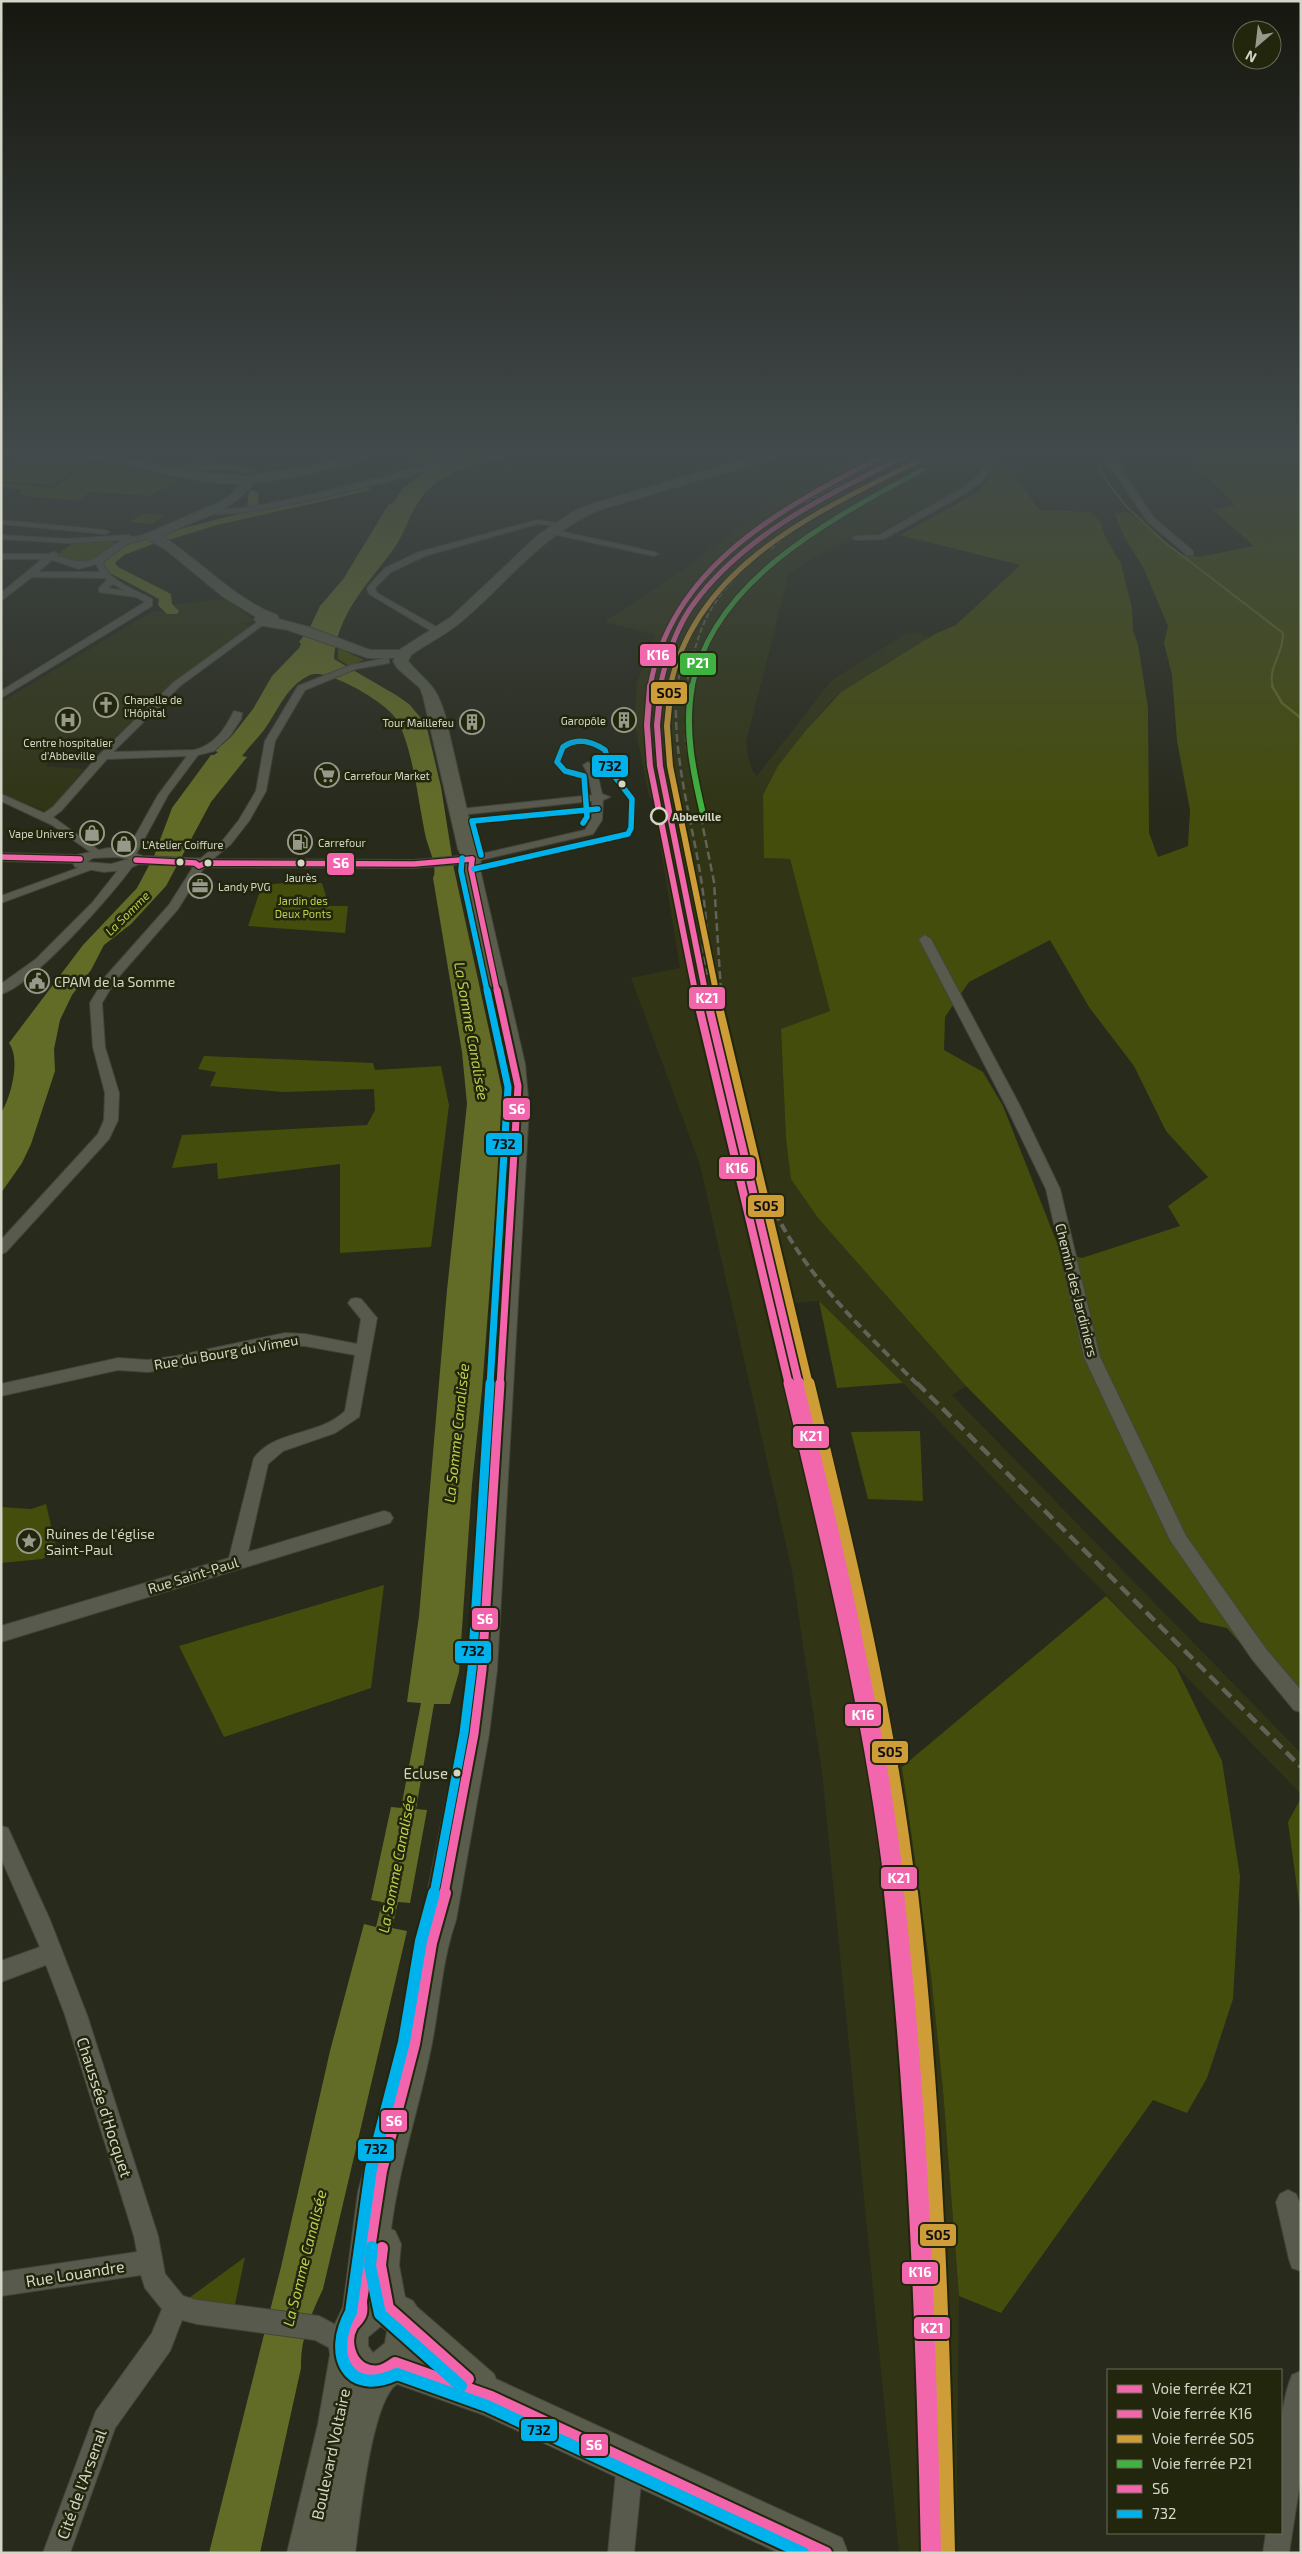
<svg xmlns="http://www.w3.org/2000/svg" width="1302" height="2554" font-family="'Exo 2',sans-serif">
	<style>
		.built { fill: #313516 }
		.green { fill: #454d0c; fill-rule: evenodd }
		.water { fill: #636c27 }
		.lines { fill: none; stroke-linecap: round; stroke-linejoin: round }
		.stream-far1 { stroke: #636c27; stroke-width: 2 }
		.stream { stroke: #636c27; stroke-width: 2.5 }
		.river { fill: #636c27; fill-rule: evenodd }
		.minor-casing { stroke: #434539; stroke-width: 2 }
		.tertiary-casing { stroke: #434539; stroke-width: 2 }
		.primary-casing { stroke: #434539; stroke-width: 2 }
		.minor { fill: #585a4e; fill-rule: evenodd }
		.tertiary { fill: #585a4e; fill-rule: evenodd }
		.primary { fill: #5a5d4c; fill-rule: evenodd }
		.rail-far3 { stroke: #616359; stroke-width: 2; stroke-dasharray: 5.5 2.5; stroke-linecap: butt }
		.rail-far2 { stroke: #616359; stroke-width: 2.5; stroke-dasharray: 8 4; stroke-linecap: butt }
		.rail-far1 { stroke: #616359; stroke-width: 4; stroke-dasharray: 9 4.5; stroke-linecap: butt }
		.rail { stroke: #616359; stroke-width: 4.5; stroke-dasharray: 12 6; stroke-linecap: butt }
		.bus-1-far3-casing { stroke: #22260c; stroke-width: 8 }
		.bus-1-far2-casing { stroke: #22260c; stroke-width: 11 }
		.bus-1-far1-casing { stroke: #22260c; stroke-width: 13 }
		.bus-1-casing { stroke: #22260c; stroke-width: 16 }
		.bus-2-far3-casing { stroke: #22260c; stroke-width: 8 }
		.bus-2-far2-casing { stroke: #22260c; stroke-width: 11 }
		.bus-2-far1-casing { stroke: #22260c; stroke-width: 13 }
		.bus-2-casing { stroke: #22260c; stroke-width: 16 }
		.bus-1-far3 { stroke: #f464ad; stroke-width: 5.5 }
		.bus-1-far2 { stroke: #f464ad; stroke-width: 7 }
		.bus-1-far1 { stroke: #f464ad; stroke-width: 9 }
		.bus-1 { stroke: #f464ad; stroke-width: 12 }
		.bus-2-far3 { stroke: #00b2eb; stroke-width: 5.5 }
		.bus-2-far2 { stroke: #00b2eb; stroke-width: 7 }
		.bus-2-far1 { stroke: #00b2eb; stroke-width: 9 }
		.bus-2 { stroke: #00b2eb; stroke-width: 12 }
		.rail-1-far4-casing { stroke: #22260c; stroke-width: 7 }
		.rail-1-far3-casing { stroke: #22260c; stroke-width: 9 }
		.rail-1-far2-casing { stroke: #22260c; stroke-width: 12 }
		.rail-1-far1-casing { stroke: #22260c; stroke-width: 14 }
		.rail-1-casing { stroke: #22260c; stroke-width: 18 }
		.rail-2-far4-casing { stroke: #22260c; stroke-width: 7 }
		.rail-2-far3-casing { stroke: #22260c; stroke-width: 9 }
		.rail-2-far2-casing { stroke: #22260c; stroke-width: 12 }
		.rail-2-far1-casing { stroke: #22260c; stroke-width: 14 }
		.rail-2-casing { stroke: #22260c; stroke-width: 18 }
		.rail-3-far4-casing { stroke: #22260c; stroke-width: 7 }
		.rail-3-far3-casing { stroke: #22260c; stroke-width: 9 }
		.rail-3-far2-casing { stroke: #22260c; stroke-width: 12 }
		.rail-3-far1-casing { stroke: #22260c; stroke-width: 14 }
		.rail-3-casing { stroke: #22260c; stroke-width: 18 }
		.rail-4-far1-casing { stroke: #22260c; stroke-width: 7 }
		.rail-4-casing { stroke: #22260c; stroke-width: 9 }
		.rail-1-far4 { stroke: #f266ac; stroke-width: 5 }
		.rail-1-far3 { stroke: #f266ac; stroke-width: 6 }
		.rail-1-far2 { stroke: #f266ac; stroke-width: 8 }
		.rail-1-far1 { stroke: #f266ac; stroke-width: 11 }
		.rail-1 { stroke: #f266ac; stroke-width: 14 }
		.rail-2-far4 { stroke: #f266ac; stroke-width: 5 }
		.rail-2-far3 { stroke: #f266ac; stroke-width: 6 }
		.rail-2-far2 { stroke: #f266ac; stroke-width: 8 }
		.rail-2-far1 { stroke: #f266ac; stroke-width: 11 }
		.rail-2 { stroke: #f266ac; stroke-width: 14 }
		.rail-3-far4 { stroke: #cf9d38; stroke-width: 5 }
		.rail-3-far3 { stroke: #cf9d38; stroke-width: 6 }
		.rail-3-far2 { stroke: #cf9d38; stroke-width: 8 }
		.rail-3-far1 { stroke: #cf9d38; stroke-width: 11 }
		.rail-3 { stroke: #cf9d38; stroke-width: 14 }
		.rail-4-far1 { stroke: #40b240; stroke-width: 5 }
		.rail-4 { stroke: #40b240; stroke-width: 6 }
		.bus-dot { fill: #d3d6c7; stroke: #22260c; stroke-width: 2 }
		.stop-dot { fill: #22260c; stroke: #d3d6c7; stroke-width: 2.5 }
		.labels { text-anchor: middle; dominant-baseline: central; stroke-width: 5; stroke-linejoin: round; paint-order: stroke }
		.far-poi-label { font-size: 11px; fill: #d3d6c7; stroke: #22260c; text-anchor: start }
		.far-stop-label { font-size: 11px; font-weight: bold; fill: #d3d6c7; stroke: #22260c; text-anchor: start }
		.far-bus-label { font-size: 11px; fill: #d3d6c7; stroke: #22260c }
		.far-park-label { font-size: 11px; fill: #bdcf4d; stroke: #22260c }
		.far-water-label { font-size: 12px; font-style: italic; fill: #bcce4c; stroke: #22260c }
		.poi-label { font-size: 14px; fill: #d3d6c7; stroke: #22260c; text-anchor: start }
		.street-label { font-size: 14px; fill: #d3d6c7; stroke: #22260c }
		.water-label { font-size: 15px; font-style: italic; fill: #bcce4c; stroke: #22260c }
		.near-bus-label { font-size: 15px; fill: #d3d6c7; stroke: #22260c; text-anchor: end }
		.near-street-label { font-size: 16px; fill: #d3d6c7; stroke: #22260c }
		.line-badge { stroke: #22260c; stroke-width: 2 }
		.badge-label { font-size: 14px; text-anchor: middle; font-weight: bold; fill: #fff }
		.pale-badge-label { font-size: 14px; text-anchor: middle; font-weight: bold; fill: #111 }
	</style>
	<rect width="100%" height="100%" fill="#282a1c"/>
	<g class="built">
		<path d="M858,452H992L983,470L962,489L879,532L859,537L820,554L789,574L746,742L749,760L753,772L757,776L832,680L904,635L915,632L929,638L841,692L831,701L807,729L763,795L765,858L790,859L830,1011L781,1030L786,1139L791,1178L818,1218L966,1386L952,1395L1301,1753V1794L1029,1516L903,1383L819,1301L795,1303L902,1767L931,1975L943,2090L959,2296L956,2553H899L822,1772L792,1571L700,1165L631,978L680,968L653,800L649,796L634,721L637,682L656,635L604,622L687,567L811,470L824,473Z"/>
		<path d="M226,599L254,621L242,624L255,627L182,675L112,740L68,737L46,766L84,769L52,808L45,811L1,794V702L153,611L170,612L174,611L170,605Z"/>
	</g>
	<g class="green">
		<path d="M395,452H465L421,466Z"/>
		<path d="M1184,452H1301V1714L1227,1628L1200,1622L966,1386L818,1218L791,1179L786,1139L781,1029L830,1011L790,859L764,858L763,795L778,766L807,729L841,692L935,634L956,625L1020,565L900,535L978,492L1000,466L1012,470L1039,510L1091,512L1101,522L1104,534L1121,564L1132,608L1133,631L1138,644L1148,708L1149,833L1158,857L1188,846L1190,810L1177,741L1172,675L1164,643L1168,626L1144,569L1124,536L1114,513L1129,512L1178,554L1199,557L1254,546L1213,510L1235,505ZM1050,940L1089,1007L1134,1066L1166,1131L1208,1177L1168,1206L1180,1226L1082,1258L1061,1253L1003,1106L983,1072L944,1050L945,1017L969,982Z"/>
		<path d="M13,458L94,459L178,480L150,496L90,492L77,501L20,495L21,490L1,487V483L55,488L76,472L8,468Z"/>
		<path d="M11,469L65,472L68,474L52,485L1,482V475Z"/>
		<path d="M143,513L164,515L152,524L130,522Z"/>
		<path d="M107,541H113L115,544C90,564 86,565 57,555L72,543Z"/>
		<path d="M338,648L364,660L349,666L338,659Z"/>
		<path d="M285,883H322L329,906H348L345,933L248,926L262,885Z"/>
		<path d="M204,1056L373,1063L375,1070L441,1066L449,1105L431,1247L340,1253V1164L218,1179L217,1163L172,1168L182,1135L367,1125L375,1110L374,1089L283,1092L210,1086L216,1072L198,1069Z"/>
		<path d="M819,1301L903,1383L837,1388Z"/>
		<path d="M920,1431L923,1501L868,1499L851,1432Z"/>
		<path d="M46,1504L57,1551L42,1559L1,1563V1507L31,1509Z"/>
		<path d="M384,1585L371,1688L224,1737L179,1646Z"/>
		<path d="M1106,1596L1176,1667L1222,1761L1240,1876L1233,1999L1207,2078L1187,2113L1153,2100L1001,2313L959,2296L943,2090L931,1975L902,1767Z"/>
		<path d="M1301,1798V1917L1288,1822Z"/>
		<path d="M245,2257L233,2314L178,2306Z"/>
	</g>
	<path class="water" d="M474,452H527C495,460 455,465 430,488C413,503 407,529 395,547C370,582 336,614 334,659L396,695L409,704L426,724L441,787L454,869L502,1090L499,1166L482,1390L472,1484L459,1672L450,1704H434L416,1809L427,1810L410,1903L398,1902L392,1928L407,1931L323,2289C311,2314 300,2340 301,2368L260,2553H209L281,2267L330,2051L364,1924L376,1927L382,1902L371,1900L391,1807L401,1808L421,1703L407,1702L419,1616L447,1290L467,1104L462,1052L433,878C438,868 429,849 426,838C418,803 414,751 397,720C389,704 327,667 310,675C286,686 278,711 264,730C257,739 249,747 242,756L247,757L211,802L166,886L131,924L104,945L91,970L72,995L60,1020L54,1049L55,1071L31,1144L22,1163L1,1193V1113C11,1097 21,1060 9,1043L83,945L137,888L154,856L172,808L211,755H214L218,752L215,751L231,737L253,709L272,676L299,648L301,644L299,642L309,629L320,606L344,578L388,505L394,502L402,489L430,467Z"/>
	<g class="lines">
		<path class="stream-far1" d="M1092,452L1108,483L1126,506L1163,541L1283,633C1284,655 1267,666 1273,687"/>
		<path class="stream" d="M1272,686L1282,703L1301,718"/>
		<g class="river">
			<path d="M210,452H224L202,464L227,463L253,469L255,471L249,474L227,469L183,472L177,469Z"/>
			<path d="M364,486L370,489L368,491L217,525L165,541L159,537L161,534L249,511L247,508L249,491L253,490L259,493L258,509Z"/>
			<path d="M149,537L155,541L153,544L124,555L115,563L118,567L171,594L172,604L179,611L177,614H167L158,605L159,599L110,573L102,562L116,549Z"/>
		</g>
		<defs>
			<g id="minor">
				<path d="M464,452H475C450,470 225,526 205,512C209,509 240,509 250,507C322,493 394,476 464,452Z"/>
				<path d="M995,452H1003L982,481L965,494L884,539L856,540L852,538L856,536L879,535L959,490L976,477Z"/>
				<path d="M1101,452H1109L1154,518L1193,551V555H1187L1148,522Z"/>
				<path d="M1,520L105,530L109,532L105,534L1,524Z"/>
				<path d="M537,520L564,524L560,526L537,524L425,556L391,572L375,588L377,593L442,630V634H436L369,594L367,588L385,568L419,552Z"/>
				<path d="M551,529L654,552L658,554L654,556L548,533L547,531Z"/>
				<path d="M147,534H150V538L127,544L103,562C108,581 136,590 152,599V606L1,698V691L145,602L136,597L99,592V588L107,580L105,578L32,577L1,601V593L42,559H1V554H48L54,552L58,554L57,556C98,569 90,557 123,540L68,543L1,539V535L68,539L129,535L133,537ZM52,560L79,569L96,564L100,572H38ZM113,584L125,591L108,588Z"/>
				<path d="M260,620L267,622L180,686L113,752L194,750C215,745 225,729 234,711L242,713L241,719L230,736L214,751L198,755L168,795L135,856H127L125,854L158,795L187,756L107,759L61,811L53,817L100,851V855L96,856L52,825L1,801V794L44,813L53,807L100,754L174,682Z"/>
				<path d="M386,658L389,659V663L356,669L305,690L275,741L266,791L249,821L231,844L208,863L203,864L205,866L178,909L115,981L102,1003L105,1047L119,1093L118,1120L109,1139L6,1252L1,1254V1240L98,1134L104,1120L105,1093L93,1047L90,1003L106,976L169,905L195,864L200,863V859L223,840L239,820L256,791L265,741L298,686L351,665Z"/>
				<path d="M588,762L596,768L602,794L610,797L603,800L602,820L593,834L472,862L468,861V857L585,830L592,818V801L460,815L455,812L460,809L592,795L588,774L583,765Z"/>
				<path d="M89,864L95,867L93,869L1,903V896Z"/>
				<path d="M126,864L132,867C112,895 32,986 1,994V984L36,959L92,903L122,865Z"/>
				<path d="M925,935L931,939L1020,1106L1060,1189L1100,1357L1186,1536L1266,1649L1301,1690V1712L1294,1710L1252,1659L1170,1540L1084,1357L1046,1189L1006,1106L919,939Z"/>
				<path d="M356,1298L361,1299L377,1318L359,1417L335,1433L283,1451L268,1464L248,1552L384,1511L390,1513L393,1518L390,1523L1,1642V1626L229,1558L254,1458C276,1429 320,1436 345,1411L355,1355L305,1346L285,1345L176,1368L148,1372L118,1370L1,1396V1384L118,1358L148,1360L176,1356L285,1333L305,1334L357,1344L361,1319L348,1303L351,1299Z"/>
				<path d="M1,1826L8,1828L50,1920L87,2015L158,2236L165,2274L183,2296L197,2300L319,2316L356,2336L359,2345L356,2354L347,2357L315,2340L197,2324L182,2320L170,2351L115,2428L70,2553H43L96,2411L152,2333L162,2309L145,2288L141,2275L1,2296V2272L137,2252L134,2236L65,2015L46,1965L1,1982V1961L40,1947L1,1858Z"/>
				<path d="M1288,2190L1296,2194L1301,2206V2271L1292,2268L1289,2259L1276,2202L1280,2194Z"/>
				<path d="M1301,2371V2476L1289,2553H1263L1266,2533H1281C1281,2486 1274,2418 1292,2375Z"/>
				<path d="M630,2450L639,2454L643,2463L634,2553H608L617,2463L621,2454Z"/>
			</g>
			<path id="tertiary" d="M108,848L125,850L143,856L210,859L414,860L472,855L479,859L472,863L414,868L208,867L199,870L190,866L139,864L125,870L104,872L75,867L73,863L1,861V853L77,855ZM117,857L129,859L111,864L87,862L93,858Z"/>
			<g id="primary">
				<path d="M1,452H15L13,454L1,455Z"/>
				<path d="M67,452H99L188,472L246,476L306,467L356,452H373C360,466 275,481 254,483C231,514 195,519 162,536C202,561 232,598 277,615L279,619L309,627L370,650H399L451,617L538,535L574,511L594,503L771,452H790L788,454L602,509C544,532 509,581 462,621C447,634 428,643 411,655L408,661C428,685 435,682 445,715L476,849L481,859L480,869L525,1064L529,1108L497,1670L489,1734L456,1920C442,1960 440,2002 432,2043C420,2105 399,2166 391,2229L395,2231L401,2244L399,2265L405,2297L413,2301L417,2307L494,2374L496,2379L842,2538L848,2553H779L484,2415L397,2384C371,2401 360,2520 355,2553H287L318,2424L330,2355L328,2339L343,2307L358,2192L397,2044L414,1943L422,1920L459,1734L467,1670L507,1108L505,1064L462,869L463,859L458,849L423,696L420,688L397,668L393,661L395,658H368L288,630L258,625L254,619L256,617L222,596L165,549L141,536L215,504L228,497L241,484C195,484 153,470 108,461C97,459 75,460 67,452ZM381,2326L387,2331L385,2343L373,2353L368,2346V2337Z"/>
			</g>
		</defs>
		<use href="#minor" class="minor-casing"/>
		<use href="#tertiary" class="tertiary-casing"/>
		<use href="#primary" class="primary-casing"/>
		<use href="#minor" class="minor"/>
		<use href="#tertiary" class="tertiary"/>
		<use href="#primary" class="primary"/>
		<g class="rail-far3">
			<path d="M806,502L898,452"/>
			<path d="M771,549C817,507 877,481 932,452"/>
			<path d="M677,687L685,649L701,615"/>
			<path d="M686,687C691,663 697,635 709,613C724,585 751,562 773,540"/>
		</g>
		<g class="rail-far2">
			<path d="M677,686C671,755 692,818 702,885C707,920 708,956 712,991"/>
			<path d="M686,686V743L714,882L721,991"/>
			<path d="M701,933L707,975"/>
		</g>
		<g class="rail-far1">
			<path d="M712,990L714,1004"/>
			<path d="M721,990L724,1047"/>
			<path d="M722,1041L750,1155"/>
			<path d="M749,1150C784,1256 842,1309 918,1385"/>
			<path d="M758,1189L768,1256"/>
		</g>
		<path class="rail" d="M917,1383L1301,1767"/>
		<defs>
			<g id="bus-1-far3">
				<path d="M1,857L80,859"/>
				<path d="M472,859L471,869L497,991"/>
				<path d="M136,860L195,863L199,866L206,863L414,864L472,859"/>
			</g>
			<path id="bus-1-far2" d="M497,990L518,1086L500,1385"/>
			<path id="bus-1-far1" d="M444,1894L474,1734L482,1670L500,1383"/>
			<g id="bus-1">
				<path d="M445,1893L431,1943L414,2044L381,2171L361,2301C361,2305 362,2309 361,2313C360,2318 355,2322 352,2326C344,2340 349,2360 362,2368C375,2375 384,2371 395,2363L491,2397L826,2553"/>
				<path d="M382,2248L380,2265L388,2308L468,2379"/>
			</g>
			<g id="bus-2-far3">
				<path d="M481,855L472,821L598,809"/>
				<path d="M462,858L461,871L487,991"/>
				<path d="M474,869L628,834L631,828L632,799L612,773L605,750C591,741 577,737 563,747L557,762L565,771L584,776L587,817L583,823"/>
			</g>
			<path id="bus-2-far2" d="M487,990L508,1087L490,1385"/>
			<path id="bus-2-far1" d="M434,1894L464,1733L472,1669L490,1383"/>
			<g id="bus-2">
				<path d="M434,1893L421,1941L404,2042L371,2169L351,2312C328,2353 346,2398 397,2374L487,2406L803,2553"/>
				<path d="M372,2247L370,2266L380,2314L461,2386"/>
			</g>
		</defs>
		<use href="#bus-1-far3" class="bus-1-far3-casing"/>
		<use href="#bus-1-far2" class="bus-1-far2-casing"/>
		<use href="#bus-1-far1" class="bus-1-far1-casing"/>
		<use href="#bus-1" class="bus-1-casing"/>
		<use href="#bus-2-far3" class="bus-2-far3-casing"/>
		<use href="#bus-2-far2" class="bus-2-far2-casing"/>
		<use href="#bus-2-far1" class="bus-2-far1-casing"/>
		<use href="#bus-2" class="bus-2-casing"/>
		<use href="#bus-1-far3" class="bus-1-far3"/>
		<use href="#bus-1-far2" class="bus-1-far2"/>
		<use href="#bus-1-far1" class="bus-1-far1"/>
		<use href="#bus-1" class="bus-1"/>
		<use href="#bus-2-far3" class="bus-2-far3"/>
		<use href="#bus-2-far2" class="bus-2-far2"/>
		<use href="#bus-2-far1" class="bus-2-far1"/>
		<use href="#bus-2" class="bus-2"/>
		<defs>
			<path id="rail-1-far4" d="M660,687C666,659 675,630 692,606C745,532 834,492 913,452"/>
			<path id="rail-1-far3" d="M661,686L657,725L660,766L705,991"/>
			<path id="rail-1-far2" d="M705,990L799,1385"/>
			<path id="rail-1-far1" d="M799,1383C839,1552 881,1722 901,1894"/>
			<path id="rail-1" d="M900,1893C925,2112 933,2332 938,2553"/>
			<path id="rail-2-far4" d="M650,687C671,563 789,504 891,452"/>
			<path id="rail-2-far3" d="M650,686L647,725L650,766L695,991"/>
			<path id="rail-2-far2" d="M695,990L789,1385"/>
			<path id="rail-2-far1" d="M789,1383C829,1552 871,1721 891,1894"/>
			<path id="rail-2" d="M891,1893C915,2113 923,2332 928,2553"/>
			<path id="rail-3-far4" d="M670,687C696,565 817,512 918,461"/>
			<path id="rail-3-far3" d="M671,686L667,726L670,766L716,991"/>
			<path id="rail-3-far2" d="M715,990L809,1385"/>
			<path id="rail-3-far1" d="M809,1383C850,1552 891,1721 911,1894"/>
			<path id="rail-3" d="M911,1893C936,2112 943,2332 948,2553"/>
			<path id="rail-4-far1" d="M692,687C713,579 833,518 922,470"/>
			<path id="rail-4" d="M692,686C684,730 693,771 703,814"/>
		</defs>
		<use href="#rail-1-far4" class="rail-1-far4-casing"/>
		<use href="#rail-1-far3" class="rail-1-far3-casing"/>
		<use href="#rail-1-far2" class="rail-1-far2-casing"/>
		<use href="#rail-1-far1" class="rail-1-far1-casing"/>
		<use href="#rail-1" class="rail-1-casing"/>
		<use href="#rail-2-far4" class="rail-2-far4-casing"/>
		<use href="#rail-2-far3" class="rail-2-far3-casing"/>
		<use href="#rail-2-far2" class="rail-2-far2-casing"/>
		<use href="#rail-2-far1" class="rail-2-far1-casing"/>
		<use href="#rail-2" class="rail-2-casing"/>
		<use href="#rail-3-far4" class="rail-3-far4-casing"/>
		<use href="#rail-3-far3" class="rail-3-far3-casing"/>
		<use href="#rail-3-far2" class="rail-3-far2-casing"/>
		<use href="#rail-3-far1" class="rail-3-far1-casing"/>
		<use href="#rail-3" class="rail-3-casing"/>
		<use href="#rail-4-far1" class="rail-4-far1-casing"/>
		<use href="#rail-4" class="rail-4-casing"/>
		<use href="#rail-1-far4" class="rail-1-far4"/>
		<use href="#rail-1-far3" class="rail-1-far3"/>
		<use href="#rail-1-far2" class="rail-1-far2"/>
		<use href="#rail-1-far1" class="rail-1-far1"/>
		<use href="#rail-1" class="rail-1"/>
		<use href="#rail-2-far4" class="rail-2-far4"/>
		<use href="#rail-2-far3" class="rail-2-far3"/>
		<use href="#rail-2-far2" class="rail-2-far2"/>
		<use href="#rail-2-far1" class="rail-2-far1"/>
		<use href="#rail-2" class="rail-2"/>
		<use href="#rail-3-far4" class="rail-3-far4"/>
		<use href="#rail-3-far3" class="rail-3-far3"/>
		<use href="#rail-3-far2" class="rail-3-far2"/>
		<use href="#rail-3-far1" class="rail-3-far1"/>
		<use href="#rail-3" class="rail-3"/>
		<use href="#rail-4-far1" class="rail-4-far1"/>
		<use href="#rail-4" class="rail-4"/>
	</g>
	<linearGradient id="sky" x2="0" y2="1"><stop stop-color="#16170f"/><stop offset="0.56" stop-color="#424a4b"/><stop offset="1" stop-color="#424a4b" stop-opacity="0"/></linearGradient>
	<rect width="1302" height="810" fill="url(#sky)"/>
	<defs>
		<symbol id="church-ring" viewBox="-11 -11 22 22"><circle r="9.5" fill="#22260c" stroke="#979a8b" stroke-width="1.5"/><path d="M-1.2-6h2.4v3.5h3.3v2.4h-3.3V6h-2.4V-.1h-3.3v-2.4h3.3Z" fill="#979a8b"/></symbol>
		<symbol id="hospital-ring" viewBox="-11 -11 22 22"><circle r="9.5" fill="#22260c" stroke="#979a8b" stroke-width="1.5"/><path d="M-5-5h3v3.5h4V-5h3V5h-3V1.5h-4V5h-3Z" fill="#979a8b"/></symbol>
		<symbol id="building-ring" viewBox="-11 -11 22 22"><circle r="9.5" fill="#22260c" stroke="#979a8b" stroke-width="1.5"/><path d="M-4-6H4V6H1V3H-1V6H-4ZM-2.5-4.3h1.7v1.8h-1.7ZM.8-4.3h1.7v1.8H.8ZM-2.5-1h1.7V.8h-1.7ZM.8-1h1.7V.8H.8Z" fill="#979a8b"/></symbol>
		<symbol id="supermarket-ring" viewBox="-11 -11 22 22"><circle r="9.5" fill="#22260c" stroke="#979a8b" stroke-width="1.5"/><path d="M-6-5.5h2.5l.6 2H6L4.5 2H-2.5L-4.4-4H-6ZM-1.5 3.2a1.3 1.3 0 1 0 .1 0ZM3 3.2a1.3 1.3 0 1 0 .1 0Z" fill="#979a8b"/></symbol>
		<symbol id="shop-ring" viewBox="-11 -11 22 22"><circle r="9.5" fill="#22260c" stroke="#979a8b" stroke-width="1.5"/><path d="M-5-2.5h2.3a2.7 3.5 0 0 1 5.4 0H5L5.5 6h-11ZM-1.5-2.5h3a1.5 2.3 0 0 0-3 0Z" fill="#979a8b"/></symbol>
		<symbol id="fuel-ring" viewBox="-11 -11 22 22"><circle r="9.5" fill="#22260c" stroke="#979a8b" stroke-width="1.5"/><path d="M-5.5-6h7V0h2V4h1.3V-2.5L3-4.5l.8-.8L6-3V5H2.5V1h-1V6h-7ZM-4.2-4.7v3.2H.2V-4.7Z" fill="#979a8b"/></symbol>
		<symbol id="office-ring" viewBox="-11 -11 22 22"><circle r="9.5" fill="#22260c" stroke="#979a8b" stroke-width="1.5"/><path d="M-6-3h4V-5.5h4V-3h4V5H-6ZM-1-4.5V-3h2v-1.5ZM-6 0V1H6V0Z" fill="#979a8b"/></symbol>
		<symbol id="civic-ring" viewBox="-11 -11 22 22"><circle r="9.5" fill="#22260c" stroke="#979a8b" stroke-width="1.5"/><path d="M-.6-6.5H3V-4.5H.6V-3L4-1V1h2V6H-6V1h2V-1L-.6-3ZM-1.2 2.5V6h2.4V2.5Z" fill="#979a8b"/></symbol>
		<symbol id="sight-ring" viewBox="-11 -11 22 22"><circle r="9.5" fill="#22260c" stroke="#979a8b" stroke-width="1.5"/><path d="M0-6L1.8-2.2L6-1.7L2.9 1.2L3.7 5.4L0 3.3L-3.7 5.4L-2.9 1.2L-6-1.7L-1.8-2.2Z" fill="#979a8b"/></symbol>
	</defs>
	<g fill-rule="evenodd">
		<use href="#church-ring" x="92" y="691" width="28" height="28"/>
		<use href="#hospital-ring" x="54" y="706" width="28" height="28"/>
		<use href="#building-ring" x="610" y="706" width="28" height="28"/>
		<use href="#building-ring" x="458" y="708" width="28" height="28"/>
		<use href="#supermarket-ring" x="313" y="761" width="28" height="28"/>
		<use href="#shop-ring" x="78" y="819" width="28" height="28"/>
		<use href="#fuel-ring" x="286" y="828" width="28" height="28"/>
		<use href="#shop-ring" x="110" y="830" width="28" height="28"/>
		<use href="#office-ring" x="186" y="872" width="28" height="28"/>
		<use href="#civic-ring" x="23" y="967" width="28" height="28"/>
		<use href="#sight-ring" x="15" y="1527" width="28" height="28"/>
	</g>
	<g class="bus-dot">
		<circle cx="622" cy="784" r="4.5"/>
		<circle cx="180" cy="862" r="4.5"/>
		<circle cx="208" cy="863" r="4.5"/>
		<circle cx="301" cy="863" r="4.5"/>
		<circle cx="457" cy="1773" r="4.5"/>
	</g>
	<circle class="stop-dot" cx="659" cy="816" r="8"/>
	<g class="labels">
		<g class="far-poi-label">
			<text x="124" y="699">Chapelle de<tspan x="124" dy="13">l'Hôpital</tspan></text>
			<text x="606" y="720" text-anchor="end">Garopôle</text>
			<text x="454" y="722" text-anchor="end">Tour Maillefeu</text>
			<text x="68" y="742" text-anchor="middle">Centre hospitalier<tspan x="68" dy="13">d'Abbeville</tspan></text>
			<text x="344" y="775">Carrefour Market</text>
			<text x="74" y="833" text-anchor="end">Vape Univers</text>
			<text x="318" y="842">Carrefour</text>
			<text x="142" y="844">L'Atelier Coiffure</text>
			<text x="218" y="886">Landy PVG</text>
		</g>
		<g class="far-stop-label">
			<text x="672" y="816">Abbeville</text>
		</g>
		<g class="far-bus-label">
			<text x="301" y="877">Jaurès</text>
		</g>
		<g class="far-park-label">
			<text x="303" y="900">Jardin des<tspan x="303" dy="13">Deux Ponts</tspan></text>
		</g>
		<g class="far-water-label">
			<text transform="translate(127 913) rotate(-45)">La Somme</text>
		</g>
		<g class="poi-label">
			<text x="54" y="981">CPAM de la Somme</text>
			<text x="46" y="1533">Ruines de l'église<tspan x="46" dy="16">Saint-Paul</tspan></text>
		</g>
		<g class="street-label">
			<text transform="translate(1077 1290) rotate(76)">Chemin des Jardiniers</text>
			<text transform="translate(226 1352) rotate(-10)">Rue du Bourg du Vimeu</text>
			<text transform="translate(193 1575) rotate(-17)">Rue Saint-Paul</text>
		</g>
		<g class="water-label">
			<text transform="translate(472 1031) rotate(80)">La Somme Canalisée</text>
			<text transform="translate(456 1433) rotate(-84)">La Somme Canalisée</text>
			<text transform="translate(396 1864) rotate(-79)">La Somme Canalisée</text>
			<text transform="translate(304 2258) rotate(-76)">La Somme Canalisée</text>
		</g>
		<g class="near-bus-label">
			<text x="448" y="1773">Ecluse</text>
		</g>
		<g class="near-street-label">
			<text transform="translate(105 2107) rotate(72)">Chaussée d'Hocquet</text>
			<text transform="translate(75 2273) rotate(-9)">Rue Louandre</text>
			<text transform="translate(330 2454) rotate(-78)">Boulevard Voltaire</text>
			<text transform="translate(81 2484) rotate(-70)">Cité de l'Arsenal</text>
		</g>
	</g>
	<g class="line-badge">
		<rect x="639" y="643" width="38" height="24" rx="5" fill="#f266ac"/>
		<rect x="679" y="652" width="38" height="24" rx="5" fill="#40b240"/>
		<rect x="650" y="681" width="38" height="24" rx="5" fill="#cf9d38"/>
		<rect x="591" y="754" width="38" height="24" rx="5" fill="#00b2eb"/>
		<rect x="326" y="852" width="29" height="24" rx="5" fill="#f464ad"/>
		<rect x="688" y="986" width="38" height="24" rx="5" fill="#f266ac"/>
		<rect x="502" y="1097" width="29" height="24" rx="5" fill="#f464ad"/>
		<rect x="485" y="1132" width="38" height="24" rx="5" fill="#00b2eb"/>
		<rect x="718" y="1156" width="38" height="24" rx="5" fill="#f266ac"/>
		<rect x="747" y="1194" width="38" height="24" rx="5" fill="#cf9d38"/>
		<rect x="792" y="1425" width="38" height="24" rx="5" fill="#f266ac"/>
		<rect x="471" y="1607" width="28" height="24" rx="5" fill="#f464ad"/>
		<rect x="454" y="1640" width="38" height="24" rx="5" fill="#00b2eb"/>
		<rect x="844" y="1703" width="38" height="24" rx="5" fill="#f266ac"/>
		<rect x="871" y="1740" width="38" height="24" rx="5" fill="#cf9d38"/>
		<rect x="880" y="1866" width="38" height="24" rx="5" fill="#f266ac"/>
		<rect x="380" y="2109" width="28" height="24" rx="5" fill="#f464ad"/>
		<rect x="357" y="2138" width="38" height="24" rx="5" fill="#00b2eb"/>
		<rect x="919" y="2223" width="38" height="24" rx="5" fill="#cf9d38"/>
		<rect x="901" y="2261" width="38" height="24" rx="5" fill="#f266ac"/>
		<rect x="913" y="2316" width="38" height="24" rx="5" fill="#f266ac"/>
		<rect x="520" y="2418" width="38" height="24" rx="5" fill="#00b2eb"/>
		<rect x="580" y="2433" width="29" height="24" rx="5" fill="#f464ad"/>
	</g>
	<g class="badge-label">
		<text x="658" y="660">K16</text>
		<text x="698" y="668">P21</text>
		<text x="341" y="868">S6</text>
		<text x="707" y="1003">K21</text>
		<text x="517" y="1114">S6</text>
		<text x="737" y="1173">K16</text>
		<text x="811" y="1441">K21</text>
		<text x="485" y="1624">S6</text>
		<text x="863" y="1720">K16</text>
		<text x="899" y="1883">K21</text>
		<text x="394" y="2126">S6</text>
		<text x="920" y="2277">K16</text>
		<text x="932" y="2333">K21</text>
		<text x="594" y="2450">S6</text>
	</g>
	<g class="pale-badge-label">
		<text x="669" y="698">S05</text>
		<text x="610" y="771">732</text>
		<text x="504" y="1149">732</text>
		<text x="766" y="1211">S05</text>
		<text x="473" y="1656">732</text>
		<text x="890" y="1757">S05</text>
		<text x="376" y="2154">732</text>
		<text x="938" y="2240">S05</text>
		<text x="539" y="2435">732</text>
	</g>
	<rect width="1302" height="2554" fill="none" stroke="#d3d6c7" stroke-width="5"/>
	<rect x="1107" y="2369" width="175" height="165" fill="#22260c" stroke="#696c57"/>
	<rect x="1117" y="2385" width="25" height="8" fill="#f266ac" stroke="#696c57"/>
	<text x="1152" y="2394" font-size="15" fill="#d3d6c7">Voie ferrée K21</text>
	<rect x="1117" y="2410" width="25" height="8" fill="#f266ac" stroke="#696c57"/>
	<text x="1152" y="2419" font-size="15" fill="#d3d6c7">Voie ferrée K16</text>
	<rect x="1117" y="2435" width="25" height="8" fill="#cf9d38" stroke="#696c57"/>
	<text x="1152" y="2444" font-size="15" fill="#d3d6c7">Voie ferrée S05</text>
	<rect x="1117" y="2460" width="25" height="8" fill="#40b240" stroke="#696c57"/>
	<text x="1152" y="2469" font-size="15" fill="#d3d6c7">Voie ferrée P21</text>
	<rect x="1117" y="2485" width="25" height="8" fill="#f464ad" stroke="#696c57"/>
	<text x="1152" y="2494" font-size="15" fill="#d3d6c7">S6</text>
	<rect x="1117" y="2510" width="25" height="8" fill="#00b2eb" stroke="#696c57"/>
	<text x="1152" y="2519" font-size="15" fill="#d3d6c7">732</text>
	<g transform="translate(1257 45) rotate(208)"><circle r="24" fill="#22260c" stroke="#696c57"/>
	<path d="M0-4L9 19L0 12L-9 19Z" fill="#979a8b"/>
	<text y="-8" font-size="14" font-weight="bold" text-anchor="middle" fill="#d3d6c7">N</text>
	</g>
</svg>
